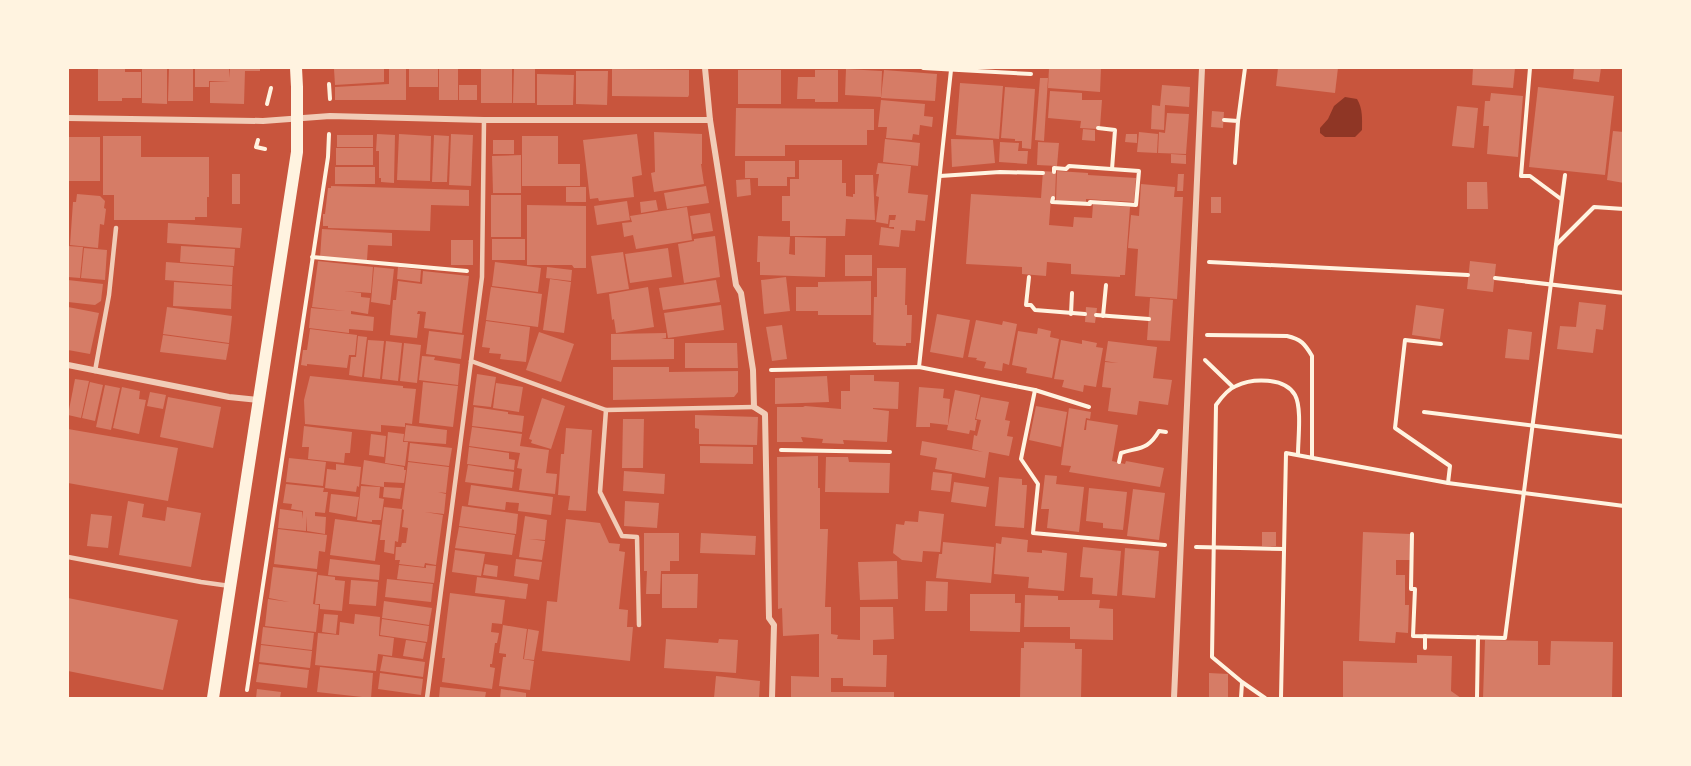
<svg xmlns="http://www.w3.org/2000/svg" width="1691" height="766" font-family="Figtree,sans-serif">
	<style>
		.water { fill: #8f3625 }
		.building { fill: #d67c66 }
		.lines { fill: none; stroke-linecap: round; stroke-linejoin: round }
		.path { stroke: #fff3e0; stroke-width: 4 }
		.service { stroke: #f1ccb7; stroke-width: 4.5 }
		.minor { stroke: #f1ccb7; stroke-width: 6 }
		.secondary { stroke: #fff3e0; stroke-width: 12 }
	</style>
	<rect width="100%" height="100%" fill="#c8553d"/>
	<path class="water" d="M1345,97L1357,99C1363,109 1362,119 1362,130L1355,137H1325L1320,133V128L1328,119L1334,106Z"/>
	<g class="building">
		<path d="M98,68H125V72H141V98H122V101H98Z"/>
		<path d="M142,68H167V104L142,103Z"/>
		<path d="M169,68H193V101H168Z"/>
		<path d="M195,68H229V78L230,68H260V71H245L244,104L210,103V82L230,81H209V87H195Z"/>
		<path d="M366,68H384V82L335,85L334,69Z"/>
		<path d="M389,68H406V100H335V87L389,84Z"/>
		<rect x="409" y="68" width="29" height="19"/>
		<rect x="439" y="68" width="19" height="32"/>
		<rect x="481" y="68" width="31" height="35"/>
		<path d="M514,68H535V103H513Z"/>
		<path d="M1049,68H1101L1100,92L1048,88Z"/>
		<path d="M1278,68H1338L1335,93L1276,86Z"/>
		<path d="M1473,68H1515L1513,88L1472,85Z"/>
		<path d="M1574,68H1601L1599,82L1573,79Z"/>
		<path d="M612,69L689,70V95L688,97L612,96Z"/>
		<path d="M846,69L882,71L881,97L845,95Z"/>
		<rect x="738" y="70" width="43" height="34"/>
		<path d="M815,70H838V102H815V99H797L798,77H815Z"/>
		<path d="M884,70L937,74L935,101L881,98Z"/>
		<path d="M576,71H608L607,105L576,104Z"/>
		<path d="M537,74L574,75L573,105H537Z"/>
		<path d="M1040,78H1048L1044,141L1035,140Z"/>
		<path d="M960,83L1003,86L999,139L956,135Z"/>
		<rect x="459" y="85" width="18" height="15"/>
		<path d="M1162,85L1190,87L1189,107L1165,105L1164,130L1151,129L1152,105L1160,106Z"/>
		<path d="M1005,87L1035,89L1031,149L1022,148V141H1015V139L1001,138Z"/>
		<path d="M1538,87L1614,96L1605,175L1529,167Z"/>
		<path d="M1050,91L1082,93V100H1102L1100,127L1097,129L1080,128L1081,121L1048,118Z"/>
		<path d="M1491,93L1523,96L1518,157L1487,154L1489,126H1483L1485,101H1490Z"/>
		<path d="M881,100L925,104L924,116L933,117L932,127L920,125L919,135L913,134L912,140L886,138L887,127H878Z"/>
		<path d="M1457,106L1478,108L1474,148L1452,146Z"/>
		<path d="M736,108L874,109V130H867V145H785V156H735Z"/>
		<path d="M1212,111L1224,112L1223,128L1211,127Z"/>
		<path d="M1167,113L1189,114L1186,154L1158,153L1159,132L1165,133Z"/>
		<path d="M1083,129L1095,130V141L1082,140Z"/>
		<path d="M1613,131L1624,132V183L1607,180Z"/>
		<path d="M654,132L702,134V164H701L704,184L654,192L651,173L655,172Z"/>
		<path d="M1139,132L1158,134L1157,153L1137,152Z"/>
		<path d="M377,134L395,135L394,183L381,182V178H379V151H376Z"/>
		<path d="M399,134L431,136L430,181L397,180Z"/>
		<path d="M451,134L473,135L471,186L449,185Z"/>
		<path d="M637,134L642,175L632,177L634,197L599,201L598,198L590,199L583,140Z"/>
		<path d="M1126,134H1137V143L1125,142Z"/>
		<rect x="337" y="135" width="36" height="12"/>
		<path d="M434,135L449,136L447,182H432Z"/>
		<path d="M103,136H141V157H209V197H207V217H195V220H114V195H103Z"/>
		<path d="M522,136H558V164H580V186H522Z"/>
		<rect x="68" y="137" width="32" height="44"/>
		<path d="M885,139L920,143L918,166L883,162Z"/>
		<path d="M951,139L993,140L995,163L952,167Z"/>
		<rect x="493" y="140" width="21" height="14"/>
		<path d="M1000,142L1019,143L1018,151H1028L1027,164L999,162Z"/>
		<path d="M1038,142L1059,143L1057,166L1037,165Z"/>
		<rect x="336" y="148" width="37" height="17"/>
		<path d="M1171,154L1186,155V164L1171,163Z"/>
		<path d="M521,155V193H493L492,156Z"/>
		<path d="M799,160H842V183H846V196L853,197V194H855V175H873L875,220L846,219L845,236H790V221H782V196H790V179H799Z"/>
		<path d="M745,161H795V177H787V186H758V178H745Z"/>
		<path d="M878,163L911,166L908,193L928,195L925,221L916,220L915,231L901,230L899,247L879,245L881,227L894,229V227H889L890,220H895L896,215H889L888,224L876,222L879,197L876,196L879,174H876Z"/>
		<rect x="335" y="167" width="40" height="17"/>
		<path d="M1043,171L1056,172L1055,199L1051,198L1049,225L1073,227L1074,217L1092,218L1093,204L1130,207L1125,275H1120V277L1071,274V264L1047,262L1046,276L1022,274V267L966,264L971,194L1041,198Z"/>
		<path d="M1057,171L1088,173V175L1136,178L1134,202L1086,199V203L1056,201Z"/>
		<rect x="232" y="174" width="8" height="30"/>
		<path d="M1178,174H1184L1183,191H1177Z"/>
		<path d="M750,179L751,195L737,197L736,180Z"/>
		<path d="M1467,182H1487L1488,209H1467Z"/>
		<path d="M1141,184L1175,187L1174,197H1183L1177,299L1135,296L1138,249L1128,248L1131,215L1139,216Z"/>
		<path d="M331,186L469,190V206L431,205L430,231L328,228V226H323V214H325L328,188H331Z"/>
		<path d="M706,186L709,203L667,209L664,193Z"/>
		<rect x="566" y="187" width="20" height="15"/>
		<path d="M77,194L100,196L105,201L104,208L106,209L104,225L100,224L98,248L70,245L73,202H76Z"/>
		<rect x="491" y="195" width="30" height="42"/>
		<rect x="1211" y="197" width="10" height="16"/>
		<path d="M656,200L658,210L641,213L640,202Z"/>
		<path d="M627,201L630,220L597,225L594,206Z"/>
		<path d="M527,205L586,206V268H574L572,265H527Z"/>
		<path d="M687,207L692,240L636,249L633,235L624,237L622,223L632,222L630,216Z"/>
		<path d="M710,213L713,231L693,234L690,216Z"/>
		<path d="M168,223L242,228L240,248L167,243Z"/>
		<path d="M322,229L392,233V246L368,245L367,260L320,258Z"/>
		<path d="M715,236L720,277L684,283L678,244L694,241V239Z"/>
		<path d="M758,236L790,237L789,254L795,255V237L826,238L825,277L760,275V262H757Z"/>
		<rect x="492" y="239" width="33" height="21"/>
		<rect x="451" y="240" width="22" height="25"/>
		<path d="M68,246L83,247L80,278L68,277Z"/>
		<path d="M181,246L235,249L234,266L180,262Z"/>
		<path d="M84,248L107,250L105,280L81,278Z"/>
		<path d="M668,248L672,277L630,283L625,254Z"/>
		<path d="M623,252L629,289L597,294L591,256Z"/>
		<rect x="845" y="255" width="27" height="21"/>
		<path d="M318,261L373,267L371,293L344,291L361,293V297L370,298L368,314L351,311V314L374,317L373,331L349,329V333L309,328L311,308L345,311L312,307Z"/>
		<path d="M1470,261L1496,264L1493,292L1467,289Z"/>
		<path d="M166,262L233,267L232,285L165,280Z"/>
		<path d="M495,262L541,268L538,292L492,286Z"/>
		<path d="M374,267L394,269L390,305L371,302Z"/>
		<path d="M398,267L421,270L420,282L397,279Z"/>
		<path d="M547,267L572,270L571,281L546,278Z"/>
		<path d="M877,268H906L905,305H907V315H912L911,343H906V346L876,345V343L873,342L874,297H877Z"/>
		<path d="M423,271L469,276L462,333L424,328L426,312L418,311L417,314H420L417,338L390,335L393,300H396L398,281L422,284Z"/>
		<path d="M786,277L790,311L764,314L761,280Z"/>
		<path d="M550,279L571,282L564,333L543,330Z"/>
		<path d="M68,280L103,284L101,301L95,305L68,302Z"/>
		<path d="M716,280L720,302L663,310L659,288Z"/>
		<path d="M871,281V315H818V311H796V287H818V282Z"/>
		<path d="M174,282L232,286L231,309L173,306Z"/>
		<path d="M491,287L542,294L538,327L486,320Z"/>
		<path d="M648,287L654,327L616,333L614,319L612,320L609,294Z"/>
		<path d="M1150,298L1173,300L1170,341L1147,340Z"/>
		<path d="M1579,302L1606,305L1603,330L1596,329L1593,353L1557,349L1560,326L1576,327Z"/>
		<path d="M721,305L724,330L668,338L664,313Z"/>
		<path d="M1416,305L1444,309L1440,339L1412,335Z"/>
		<path d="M68,307L99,313L90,354L68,350Z"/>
		<path d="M167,307L232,316L229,343L163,334Z"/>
		<path d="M1086,307L1097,308L1095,323L1085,322Z"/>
		<path d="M937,314L970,320L963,358L930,352Z"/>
		<path d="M976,320L1002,325L1003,321L1017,324L1009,365L1003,363L1002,371L984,368L986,362L976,360L977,358L968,357Z"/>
		<path d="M486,321L530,327L526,362L500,359L501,354L489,353L490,348L482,347Z"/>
		<path d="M782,325L787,359L772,361L766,327Z"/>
		<path d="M1038,328L1051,331L1050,337L1059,339L1052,378L1026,373L1027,368L1012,365L1018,331L1037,334Z"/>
		<path d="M310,329L357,335L355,355H349L347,368L307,364V366L301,365L303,350H307Z"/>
		<path d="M1508,329L1532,332L1529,360L1505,358Z"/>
		<path d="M429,331L464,335L461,359L426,354Z"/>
		<path d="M539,332L574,344L561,382L526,370Z"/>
		<path d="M666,333V338L661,339H674V359L611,360V334Z"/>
		<path d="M163,335L229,344L226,360L160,352Z"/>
		<path d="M358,336L367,337L362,377L349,375L351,357H356Z"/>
		<path d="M368,340L384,341L380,379L364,377Z"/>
		<path d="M1061,340L1082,344V340L1097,343L1096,347L1103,348L1096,387L1084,385L1083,392L1062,387L1064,380L1054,379Z"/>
		<path d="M386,341L402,343L398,381L382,379Z"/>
		<path d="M1108,341L1157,347L1153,378L1172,380L1168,405L1139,401L1137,415L1108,411L1111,388L1102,387L1105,362L1118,363L1105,361Z"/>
		<path d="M404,343L421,345L417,383L400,381Z"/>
		<path d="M685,343H737L738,368H685Z"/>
		<path d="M422,356L435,357L434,360L460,364L458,385L419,380Z"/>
		<path d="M613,367H669V372L738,371V392L734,397L613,400Z"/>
		<path d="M477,374L496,377L491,407L473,405Z"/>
		<path d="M850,375H874V381L899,382L898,409L873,408V409L889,411L887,442L843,440L844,444L822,443L823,439L801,437L803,442H777V407H803L805,406L841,409V391H850Z"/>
		<path d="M310,376L403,386V388L416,389L412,424L405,423V427L381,425V432L305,424L304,400Z"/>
		<path d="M827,376L829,402L775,404V378Z"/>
		<path d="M75,379L89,381L81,418L68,415Z"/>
		<path d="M90,382L103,385L95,421L82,418Z"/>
		<path d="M423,382L458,386L453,427L419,423Z"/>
		<path d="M496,383L523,387L519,412L493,408Z"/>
		<path d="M105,385L120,388L111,430L96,427Z"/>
		<path d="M122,387L140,391L139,399L146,400L139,434L113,428Z"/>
		<path d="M919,387L944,389L943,398L950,399L948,425L930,423V427H916Z"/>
		<path d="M955,390L980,395L975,420H977L975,431L970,430L969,434L947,430Z"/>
		<path d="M150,392L166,395L163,409L147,406Z"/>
		<path d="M168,397L221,407L213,448L160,437Z"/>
		<path d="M981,397L1009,402L1005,420L1010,421L1007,436L1013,437L1009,456L989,452L985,478L935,469L937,458L920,455L922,441L983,452L972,449L974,435L977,436L981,420L976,419Z"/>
		<path d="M542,398L565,406L551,449L531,443L532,440L529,439Z"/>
		<path d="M1036,406L1067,412L1061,447L1029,440Z"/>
		<path d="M474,407L508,412V414L524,416L522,432L472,426Z"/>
		<path d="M1069,408L1091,412L1090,419L1086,418L1084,430H1086L1087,420L1118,425L1112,461L1125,464L1126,461L1164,468L1160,487L1069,472L1071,466L1061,465Z"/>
		<path d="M695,415L758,417L757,445L699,444V429L695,428Z"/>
		<path d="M623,419H644L643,468H622Z"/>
		<path d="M406,425L447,430L446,444L404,441Z"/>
		<path d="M304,426L352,432L350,453H345L344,463L308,459L309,447H302Z"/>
		<path d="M472,427L522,434L520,446L549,450L546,473L557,474L555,494L519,490L522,469L517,468L520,453L469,446Z"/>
		<path d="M566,428L592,430L586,511L568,510L570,496L558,495L561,454H564Z"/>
		<path d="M68,429L178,448L168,501L68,483Z"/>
		<path d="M388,432L404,434L403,442H408L405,466L385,463Z"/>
		<path d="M371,434L386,436L384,457L369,455Z"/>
		<path d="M410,443L452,448L449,466L408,461Z"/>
		<path d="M700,446L753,447V464L700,463Z"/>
		<path d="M469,447L509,453V459L515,460L514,470L467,464Z"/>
		<path d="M818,456V488H820V529H828L825,607H831V634L838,635L837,639L860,640V607H893L894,639L873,640V655H887L886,687L843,686V678H831V692H894V698H791V676L819,677V634L783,636L782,608L778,609L777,457Z"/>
		<path d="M826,457H848L849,462L890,463L889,493L825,492Z"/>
		<path d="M289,458L326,462L323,486L286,482Z"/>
		<path d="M364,460L404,467V470H406L404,483L384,482V487L361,484Z"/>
		<path d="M408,462L449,467L446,493L438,492L446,494L444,514L425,512L443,515L436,565L425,563L424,567L399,564L400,560H395L396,547H401L402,543H406L408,528L402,527L404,510L402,509Z"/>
		<path d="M336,464L361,467L359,487L357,486L356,492L325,488L327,469L336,470Z"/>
		<path d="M468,465L514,472L512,488L465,482Z"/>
		<path d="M624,471L665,474L664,494L623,491Z"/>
		<path d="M933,472L952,474L950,492L931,490Z"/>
		<path d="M1045,475L1057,476L1056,484L1084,487L1079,532L1047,528L1049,509H1041Z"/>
		<path d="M999,477L1022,479V485H1027L1024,528L995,526Z"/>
		<path d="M954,482L989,487L986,507L951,502Z"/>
		<path d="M286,484L324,488L323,492H328L325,513L315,512V516L326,517L325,534L307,531V516L306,531L278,528L280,509L302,512V519L303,511L291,509L292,504L283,503Z"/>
		<path d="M471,485L553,497L551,515L518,511L519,503L506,502L505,510L468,505Z"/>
		<path d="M361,486L380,487L379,498L384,499L381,520H372V522L357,520Z"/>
		<path d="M384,487L402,488L400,499L383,497Z"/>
		<path d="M1089,488L1127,492L1123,530L1103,528V523L1086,521Z"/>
		<path d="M1133,489L1165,493L1159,540L1127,536Z"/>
		<path d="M331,494L359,497L356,517L329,512Z"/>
		<path d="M128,501L144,504L142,517L165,521L167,507L201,513L191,567L119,555Z"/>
		<path d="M625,501L659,503L657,528L624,526Z"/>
		<path d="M462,506L518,514L516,534L459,526Z"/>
		<path d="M384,507L402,509L398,542L395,541L394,554L384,552L385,540H380Z"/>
		<path d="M919,511L944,514L940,552L923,551L922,562L902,560L893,553L896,524L904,525L905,521L918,522Z"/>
		<path d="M91,514L112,516L108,548L87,546Z"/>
		<path d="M525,516L547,520L545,540L529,539L545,541L542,560L519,557Z"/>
		<path d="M335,519L380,525L375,561L330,555Z"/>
		<path d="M566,519L600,523L609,543L620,544L619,551L625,552L619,609L628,610L627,627H633L630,661L542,651L547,601L557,602Z"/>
		<path d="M459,527L515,535L512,555L455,548Z"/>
		<path d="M278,529L327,535L325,552L319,551L317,569L274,564Z"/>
		<rect x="1262" y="532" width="14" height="14"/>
		<path d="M1363,532L1410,534V560H1396V575H1405V605H1409L1408,633L1396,632L1395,643L1359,641Z"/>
		<path d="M644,533H679V561H670V571H661L660,594H646L647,571H644Z"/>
		<path d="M701,533L756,536L755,555L700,553Z"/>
		<path d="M1002,537L1028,540L1027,552L1042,553V550L1067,553L1064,591L1028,588L1029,577L994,574L996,543L1001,544Z"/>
		<path d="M943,542L994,547L991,583L936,578L939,554H942Z"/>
		<path d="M1083,547L1121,551L1117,596L1092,594L1093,578L1080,577Z"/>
		<path d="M1125,548L1159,551L1155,598L1122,595Z"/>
		<path d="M455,550L485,554L481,576L452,572Z"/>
		<path d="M330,559L380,565L379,580L328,575Z"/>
		<path d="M516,559L542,562L539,580L514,576Z"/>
		<path d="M897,561L898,599L860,600L858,562Z"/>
		<path d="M485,564L498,566L497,577L483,575Z"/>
		<path d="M399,565L426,568V565L436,566L434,583L397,579Z"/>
		<path d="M273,567L317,572L313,604L319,605L316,632L265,626L268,599L289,602L269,598Z"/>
		<path d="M662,574H698L697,608H662Z"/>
		<path d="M318,575L335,577V580L345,581L342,611L320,609V604H315Z"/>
		<path d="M477,577L528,584L526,599L475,593Z"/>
		<path d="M387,579L433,584L431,602L385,597Z"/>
		<path d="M351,580L378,582L376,606L349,604Z"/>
		<path d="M926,581L948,582L947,611H925Z"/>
		<path d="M450,593L505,600L502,624L492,623L491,632L499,633L497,643H495L492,664H490V667L495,668L492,689L442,682L445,658H442Z"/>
		<path d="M970,594H1015V603H1021L1020,632L970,631Z"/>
		<path d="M1025,595L1058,596V600H1100L1099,608L1113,609V640L1070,639V627H1024Z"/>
		<path d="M68,598L178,620L163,690L68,671Z"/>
		<path d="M384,601L432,608L429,625L382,618Z"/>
		<path d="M324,614L338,615L336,634L322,632Z"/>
		<path d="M355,614L380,617L379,636L394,638L392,656L378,654L376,671L315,665L318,633L339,635L340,622L354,624Z"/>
		<path d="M382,619L429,626L427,642L380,635Z"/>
		<path d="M503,625L527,629L523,659L534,661L530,690L499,686L503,657H506V654L499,653Z"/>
		<path d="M263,627L314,633L312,650L261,644Z"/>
		<path d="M528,629L539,631L534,660L524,659Z"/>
		<path d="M666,639L718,643L719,639L738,640L736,673L664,668Z"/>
		<path d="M406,640L426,643L423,659L403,656Z"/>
		<path d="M1485,640L1538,641V665H1550L1551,641L1613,642L1612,698H1483Z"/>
		<path d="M1024,642L1075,643V649H1082L1081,698H1020L1021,648H1024Z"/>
		<path d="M261,645L312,651L310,668L259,662Z"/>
		<path d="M1417,655L1452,656L1451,691L1461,698H1343V661L1417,663Z"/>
		<path d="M383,656L425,662L423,677L380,671Z"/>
		<path d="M259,664L309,670L307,688L256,682Z"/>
		<path d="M320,667L373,673L371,698L317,692Z"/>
		<path d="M380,673L423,679L421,695L378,689Z"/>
		<path d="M1209,673L1228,674V698H1209Z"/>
		<path d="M716,676L760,681L759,698H714Z"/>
		<path d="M440,687L486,692L485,698H439Z"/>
		<path d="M257,689L281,692L280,698H256Z"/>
		<path d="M501,689L526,693V698H500Z"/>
	</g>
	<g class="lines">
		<g class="path">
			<path d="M923,68L1031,74"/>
			<path d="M1530,68L1521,176H1530L1561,199"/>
			<path d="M329,84L330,99"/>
			<path d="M267,104L271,88"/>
			<path d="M1224,120L1238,121L1235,163"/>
			<path d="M1238,121L1245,68"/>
			<path d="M1098,128L1115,130L1112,169"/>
			<path d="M258,140L256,147L265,149"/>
			<path d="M940,176L1000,172L1043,173"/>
			<path d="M1053,198L1052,202L1090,204V202L1136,205L1139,171L1069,166L1066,169L1054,168V172"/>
			<path d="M1556,245L1594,207L1624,209"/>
			<path d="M312,257L467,271"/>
			<path d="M1209,262L1468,275"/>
			<path d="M1029,277L1026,305H1031L1035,310L1085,314"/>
			<path d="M1495,278L1624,293"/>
			<path d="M1071,314L1072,293"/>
			<path d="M1096,315L1149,319"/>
			<path d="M1103,316L1106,285"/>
			<path d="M1207,335L1287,336C1301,339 1305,344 1312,356V457"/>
			<path d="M1441,344L1405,340L1395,428L1450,466L1448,483"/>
			<path d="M1205,360L1233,387"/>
			<path d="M919,367L951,70"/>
			<path d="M771,370L919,367L1035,390"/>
			<path d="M1089,407L1035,390L1021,459L1038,484L1033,533L1165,545"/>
			<path d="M1424,412L1624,437"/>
			<path d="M781,450L890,452"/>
			<path d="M1119,462L1121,453C1140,447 1148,450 1159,431L1166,432"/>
			<path d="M1412,534L1411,589H1415L1413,636L1505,638L1565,175"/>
			<path d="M1196,547L1284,549"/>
			<path d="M1425,648V636"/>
			<path d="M247,690L328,157L329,134"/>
			<path d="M1241,698L1242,683"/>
			<path d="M1265,698L1242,682L1212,657L1216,405C1221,398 1228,389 1236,386C1252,378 1285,377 1295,395C1302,408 1298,439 1298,454"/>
			<path d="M1281,698L1286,453L1448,483L1624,506"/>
			<path d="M1477,698L1478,637"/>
		</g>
		<g class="service">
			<path d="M471,361L606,410L754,407"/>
			<path d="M95,371L109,295L116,228"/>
			<path d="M606,410L600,492L622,536L637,537L639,625"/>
			<path d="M68,557L201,582L230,586"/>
			<path d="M427,698L482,277L484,120"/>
		</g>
		<g class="minor">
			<path d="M705,68L710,120L736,285L741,293L753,370L754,407L765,414L769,618L774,625L772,698"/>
			<path d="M68,118L263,121L330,116L484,120H710"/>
			<path d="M68,365L229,397L259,400"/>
			<path d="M1174,698L1202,68"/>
		</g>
		<path class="secondary" d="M213,698L297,152V87L296,68"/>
	</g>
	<rect width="1691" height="766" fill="none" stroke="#fff3e0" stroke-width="138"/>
</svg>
